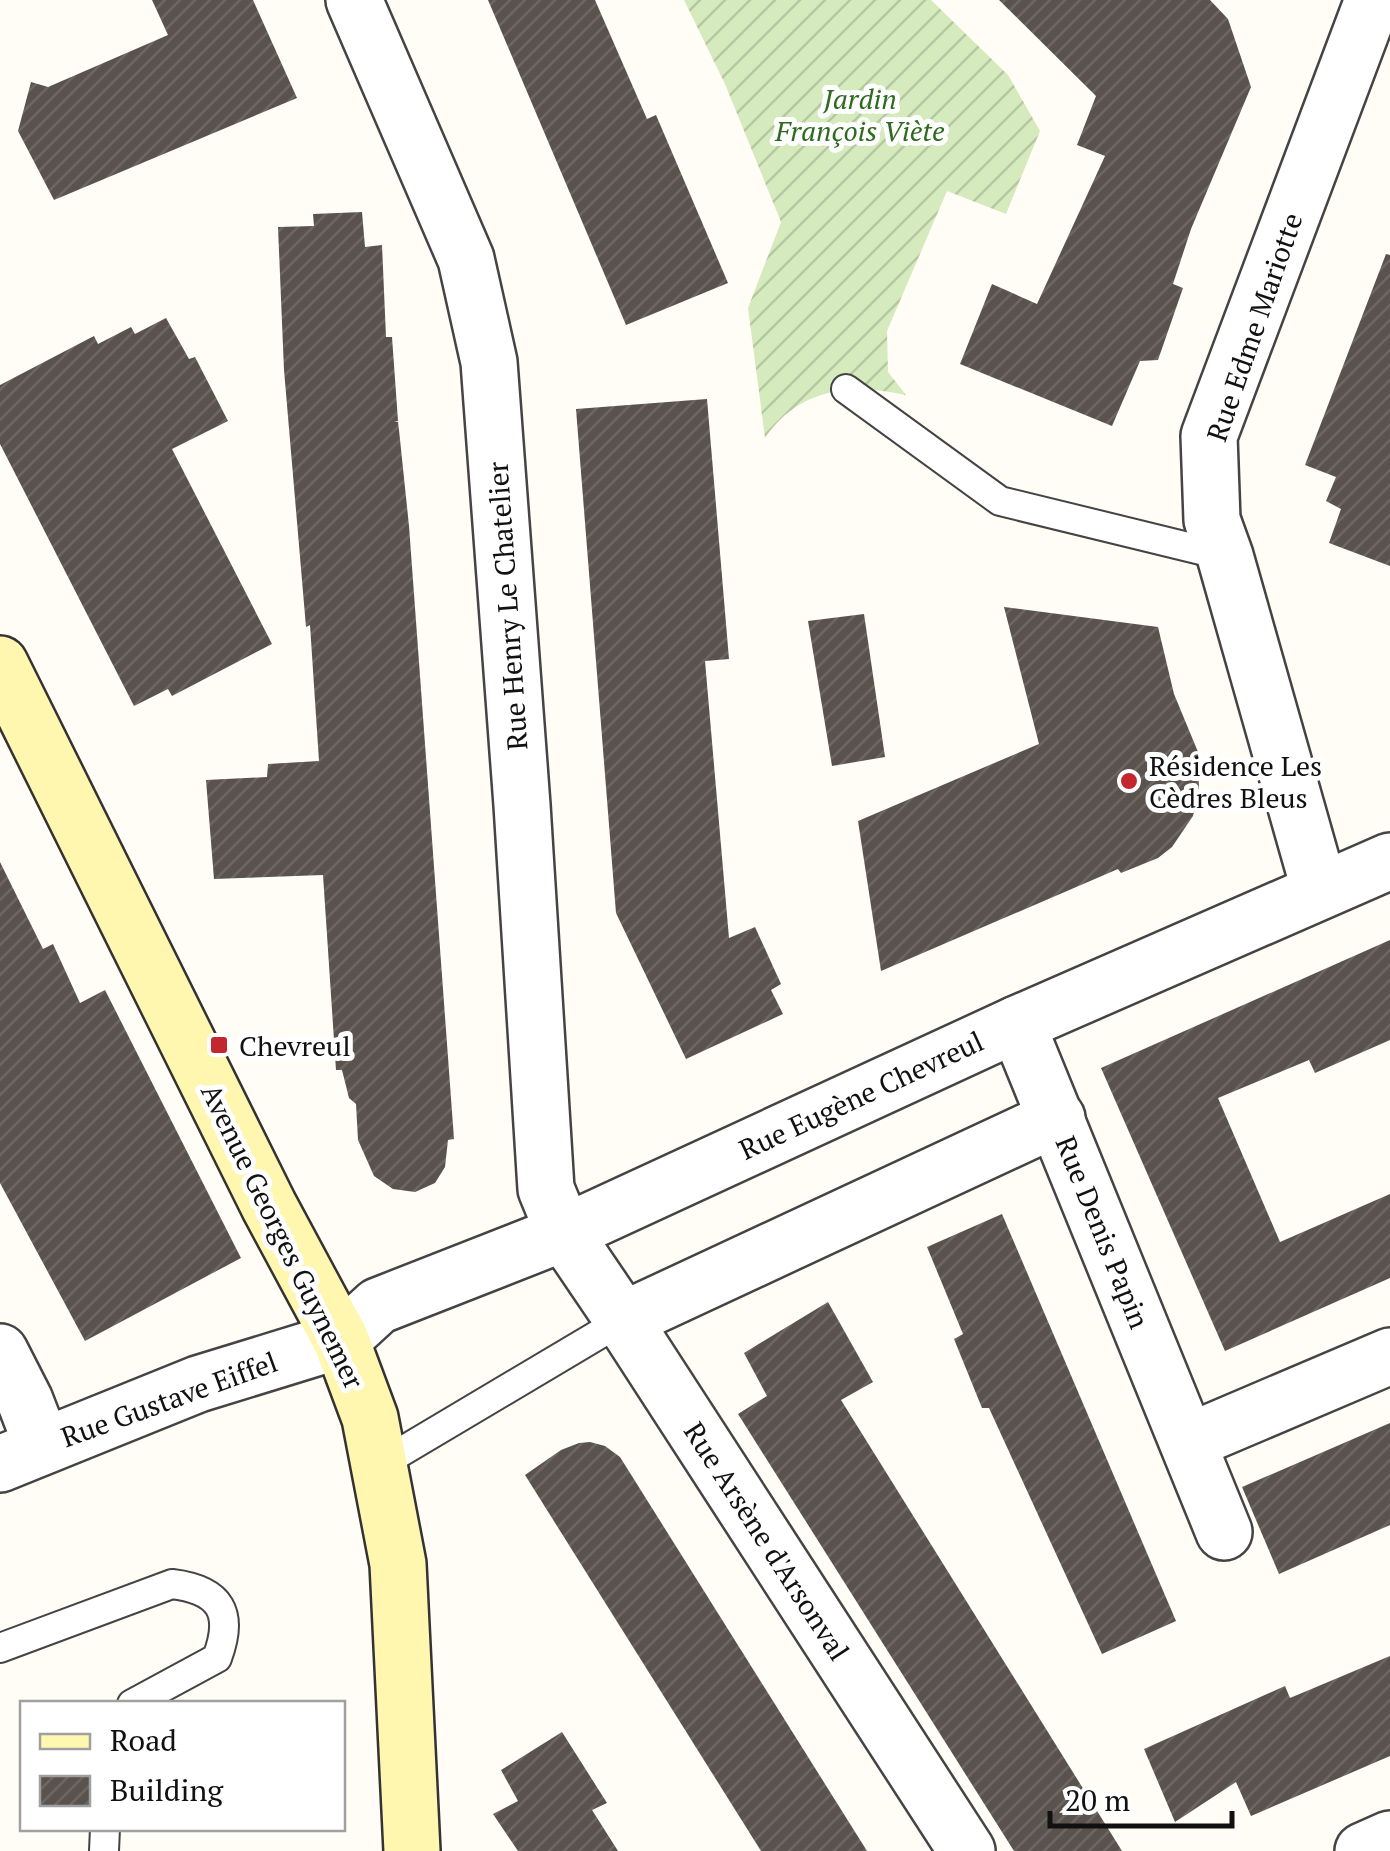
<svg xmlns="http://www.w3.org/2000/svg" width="1390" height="1851" font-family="'PT Serif',serif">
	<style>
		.garden { fill: url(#garden-furrows) }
		.building { fill: url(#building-hatch) }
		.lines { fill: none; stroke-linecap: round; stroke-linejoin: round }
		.lane-casing { stroke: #444; stroke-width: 32 }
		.street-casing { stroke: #444; stroke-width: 60 }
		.secondary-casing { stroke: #333; stroke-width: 60 }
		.lane { stroke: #fff; stroke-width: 28 }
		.street { stroke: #fff; stroke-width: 55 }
		.secondary { stroke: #fff6b0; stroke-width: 55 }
		.poi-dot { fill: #c4262e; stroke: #fff; stroke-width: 4 }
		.labels { text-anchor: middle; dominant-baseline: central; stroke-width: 10; stroke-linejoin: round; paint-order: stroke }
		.park-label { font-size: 28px; font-style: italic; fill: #2f6b1f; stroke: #fff }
		.street-label { font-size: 28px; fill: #111; stroke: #fff }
		.poi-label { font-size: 28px; fill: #111; stroke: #fff; text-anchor: start }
	</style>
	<defs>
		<pattern id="garden-furrows" width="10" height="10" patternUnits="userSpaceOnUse" patternTransform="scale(2.5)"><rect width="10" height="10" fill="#d5ebbd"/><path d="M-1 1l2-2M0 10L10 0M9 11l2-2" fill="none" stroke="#b6c8a1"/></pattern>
		<pattern id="building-hatch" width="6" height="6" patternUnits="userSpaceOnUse" patternTransform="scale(2.5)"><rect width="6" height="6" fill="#5a524d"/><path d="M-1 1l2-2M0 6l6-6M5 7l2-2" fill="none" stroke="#6d6662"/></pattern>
	</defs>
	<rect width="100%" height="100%" fill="#fffdf5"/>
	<path class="garden" d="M684,0H931L1008,75L1040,131L1006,214L947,191L887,331L888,372L906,395C851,383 799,388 765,438L748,308L781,222L725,84Z"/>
	<g class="building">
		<path d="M152,0H253L297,98L54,200L18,131L31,82L48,87L168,35Z"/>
		<path d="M488,0H595L647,119L656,115L728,283L626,325Z"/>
		<path d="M999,0H1210L1228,19L1251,87L1191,229L1173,284L1183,288L1158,360L1140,361L1112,426L960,364L992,284L1037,304L1105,156L1077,145L1096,96Z"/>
		<path d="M362,212L365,247L382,245L386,337H392L398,421L394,422H398L399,430L409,526L454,1139L448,1140L445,1167L435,1183L415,1192L393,1189L374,1176L358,1140L356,1104L349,1098L342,1070H336L323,875L214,879L206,780L267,777L268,764L319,761L310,625L306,627L284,370L278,227L314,226L313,214Z"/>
		<path d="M1386,254L1390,255V566L1329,543L1341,509L1326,501L1336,477L1305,465Z"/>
		<path d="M166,318L189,359L195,357L228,421L172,449L272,644L172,696L168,689L134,706L0,444V385L94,336L98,344L131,327L135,334Z"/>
		<path d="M707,399L729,659L705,661L729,938L755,927L781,984L771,990L783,1014L686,1059L616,913L576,409Z"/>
		<path d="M1004,607L1158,627L1174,694L1198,752L1199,790L1193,816L1172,847L1158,858L1121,873L1118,869L881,971L858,821L1039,744Z"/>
		<path d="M864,614L885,757L832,766L808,621Z"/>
		<path d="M0,862L43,949L53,944L80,1003L105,990L241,1258L85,1341L0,1183Z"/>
		<path d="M1390,940V1040L1315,1073L1309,1060L1218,1098L1280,1242L1390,1194V1278L1225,1351L1101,1068Z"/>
		<path d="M1002,1214L1176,1621L1102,1654L989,1408H982L954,1339L963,1334L927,1247Z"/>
		<path d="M828,1302L873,1382L841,1400L1122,1851H1014L738,1414L767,1396L744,1353Z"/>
		<path d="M1390,1423V1525L1279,1574L1242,1487Z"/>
		<path d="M590,1442L605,1446L620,1457L867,1851H761L525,1475L561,1450L579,1443Z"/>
		<path d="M1390,1656V1756L1251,1816L1236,1782L1175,1822L1144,1749L1285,1686L1290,1698Z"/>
		<path d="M562,1732L607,1803L592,1810L618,1851H518L493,1814L518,1801L501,1770Z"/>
	</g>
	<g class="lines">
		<defs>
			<g id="lane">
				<path d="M846,389L1000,501L1225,556"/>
				<path d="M379,1465L623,1320"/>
				<path d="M0,1648L172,1584C221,1590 234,1613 217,1658L132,1704"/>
				<path d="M104,1851L105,1828"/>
			</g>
			<g id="street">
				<path d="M354,0L466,259L489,362L522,805L546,1189L564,1233L623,1320L967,1851"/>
				<path d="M1320,891L1225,556L1212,520L1209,436L1373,0"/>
				<path d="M1017,1024L1224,1532"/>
				<path d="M623,1320L1057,1118"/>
				<path d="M0,1352L25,1401L42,1445"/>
				<path d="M1188,1442L1390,1356"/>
				<path d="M0,1464L198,1384L341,1340L378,1306L564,1233L1017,1024L1390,861"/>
				<path d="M1363,1851L1390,1839"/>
			</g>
			<path id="secondary" d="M0,664L269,1206L341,1340L370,1418L398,1564L412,1851"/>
		</defs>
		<use href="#lane" class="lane-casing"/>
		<use href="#street" class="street-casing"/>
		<use href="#secondary" class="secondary-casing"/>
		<use href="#lane" class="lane"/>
		<use href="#street" class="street"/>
		<use href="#secondary" class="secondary"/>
	</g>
	<g class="poi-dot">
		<circle cx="1129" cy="781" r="10"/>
		<rect x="209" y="1035" width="20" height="20" rx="5"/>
	</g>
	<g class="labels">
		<g class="park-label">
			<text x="860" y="98">Jardin<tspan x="860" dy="32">François Viète</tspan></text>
		</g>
		<g class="street-label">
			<text transform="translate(1254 327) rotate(-71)">Rue Edme Mariotte</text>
			<text transform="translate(507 606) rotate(-94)">Rue Henry Le Chatelier</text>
			<text transform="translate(861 1095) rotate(-25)">Rue Eugène Chevreul</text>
			<text transform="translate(1103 1232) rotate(68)">Rue Denis Papin</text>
			<text transform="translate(283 1236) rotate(64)">Avenue Georges Guynemer</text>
			<text transform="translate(169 1399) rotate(-20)">Rue Gustave Eiffel</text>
			<text transform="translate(767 1541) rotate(57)">Rue Arsène d'Arsonval</text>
		</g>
		<g class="poi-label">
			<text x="1149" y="765">Résidence Les<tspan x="1149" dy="32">Cèdres Bleus</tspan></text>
			<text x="239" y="1045">Chevreul</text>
		</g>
	</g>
	<rect x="20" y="1701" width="325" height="130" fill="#ffffff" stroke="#a0a0a0" stroke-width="2.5"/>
	<rect x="40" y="1734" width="50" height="15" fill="#fff6b0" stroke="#a0a0a0" stroke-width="2.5"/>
	<text x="110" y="1751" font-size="30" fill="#111111">Road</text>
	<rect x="40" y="1776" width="50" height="30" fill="url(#building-hatch)" stroke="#a0a0a0" stroke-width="2.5"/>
	<text x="110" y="1801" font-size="30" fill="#111111">Building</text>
	<path d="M1050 1811v15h182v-15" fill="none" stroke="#111111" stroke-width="5"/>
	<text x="1065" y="1811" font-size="30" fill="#111111" stroke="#ffffff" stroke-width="8" paint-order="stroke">20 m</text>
</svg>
